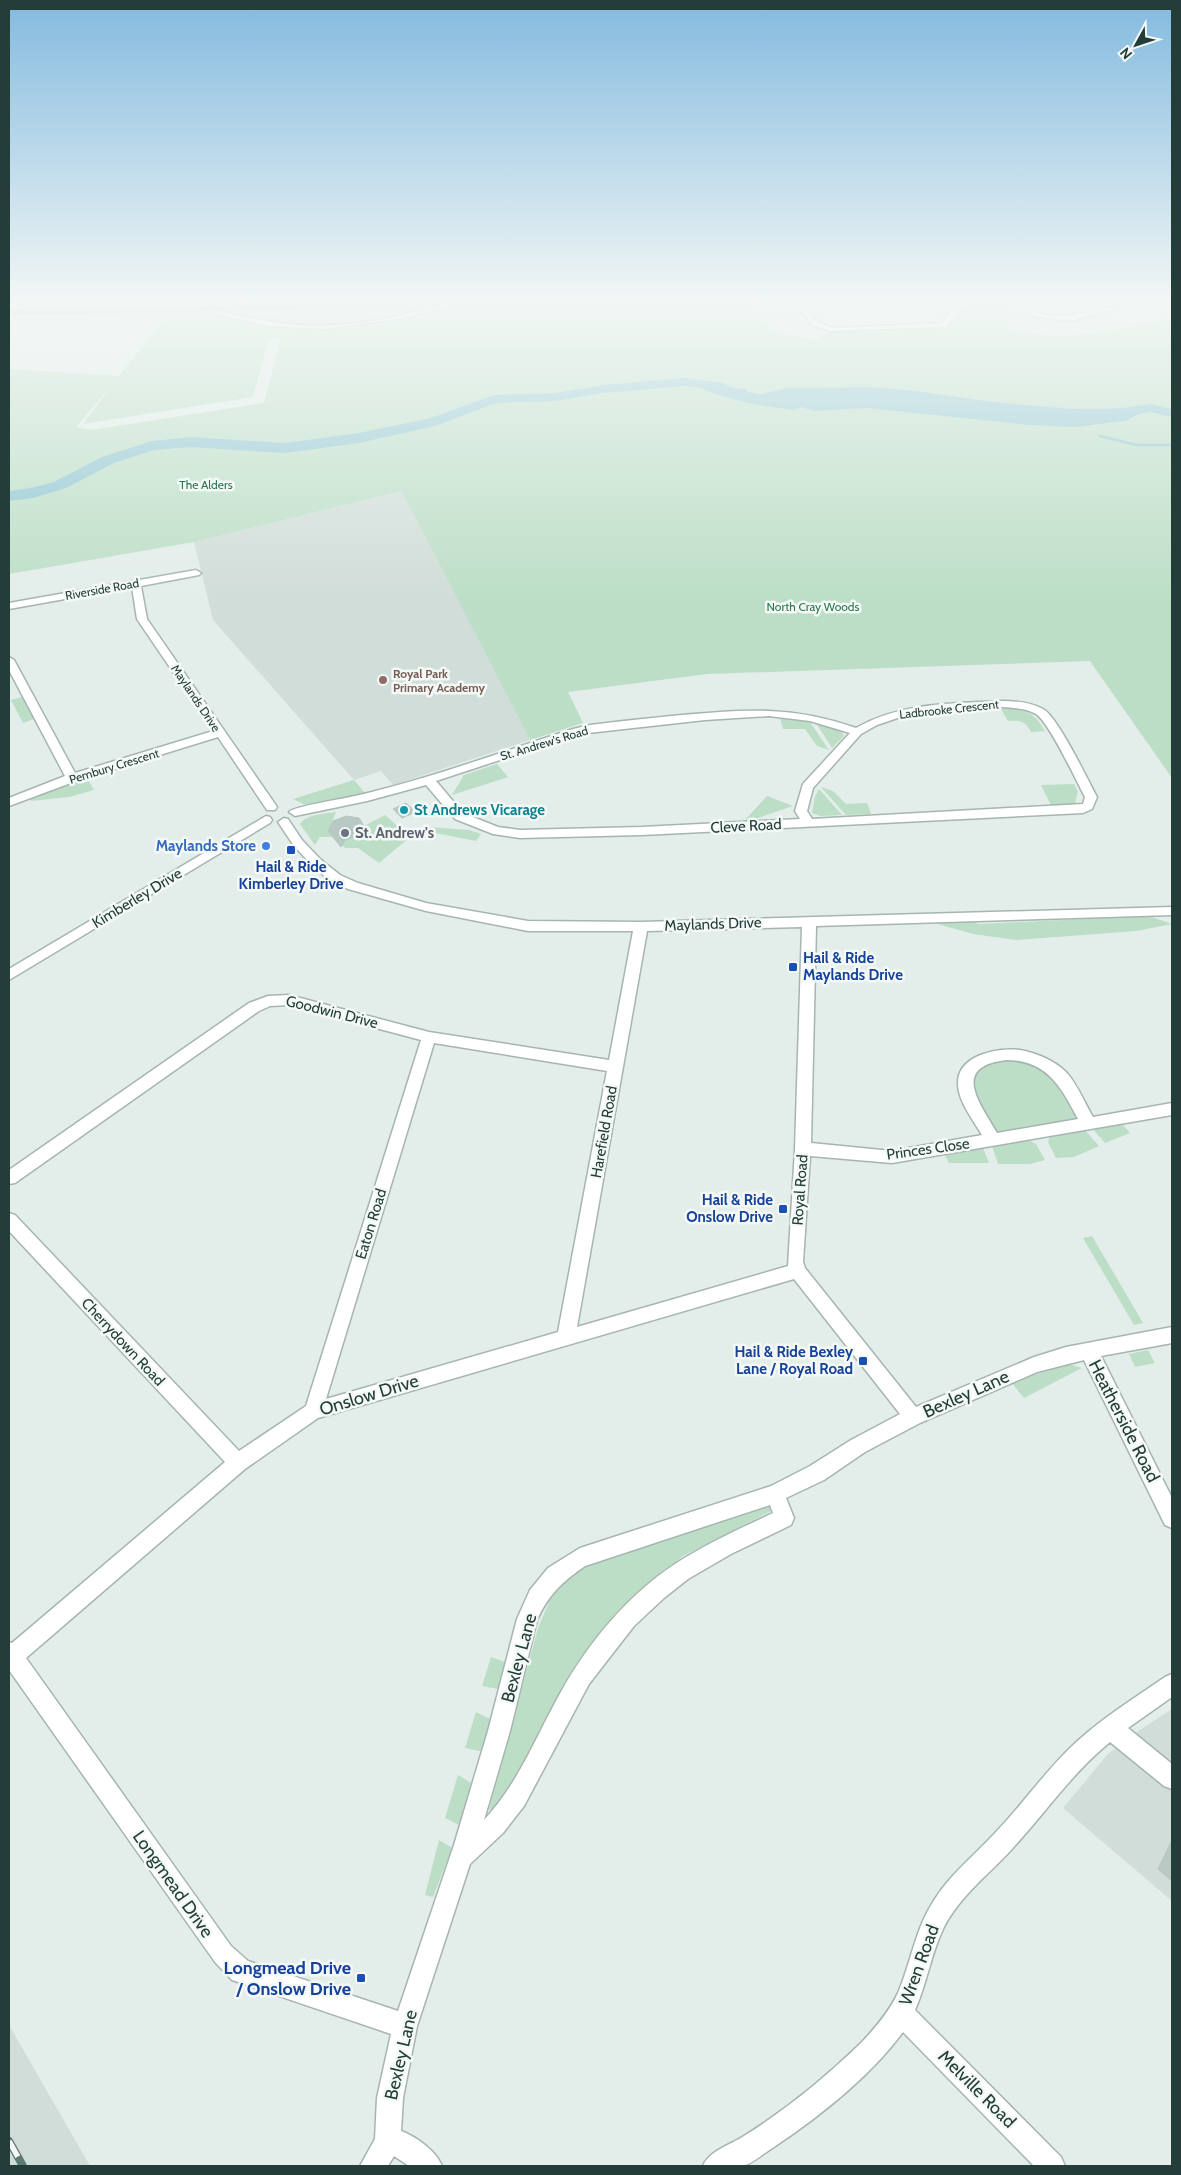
<svg xmlns="http://www.w3.org/2000/svg" width="1181" height="2175" font-family="Cabin,sans-serif">
	<style>
		.built { fill: #d1ddd8 }
		.green { fill: #bcdec6; fill-rule: evenodd }
		.water { fill: #8cc4d1 }
		.lines { fill: none; stroke-linecap: round; stroke-linejoin: round }
		.stream { stroke: #8cc4d1; stroke-width: 2.5 }
		.river { fill: #8cc4d1; fill-rule: evenodd }
		.building { fill: #b8c8c2; stroke: #b6c6c0 }
		.minor-casing { stroke: #a6b5b0; stroke-width: 3 }
		.major-casing { stroke: #c1c9c7; stroke-width: 3 }
		.minor { fill: #fff; fill-rule: evenodd }
		.major { fill: #68a295; fill-rule: evenodd }
		.rail-casing { stroke: #5d7973; stroke-width: 8 }
		.rail { stroke: #f4f9f7; stroke-width: 5.5; stroke-dasharray: 18; stroke-linecap: butt }
		.education-dot { fill: #8d6e63; stroke: #f4f9f7; stroke-width: 2 }
		.culture-dot { fill: #0f9aa8; stroke: #f4f9f7; stroke-width: 2 }
		.worship-dot { fill: #6b7280; stroke: #f4f9f7; stroke-width: 2 }
		.shop-dot { fill: #3f7fe0; stroke: #f4f9f7; stroke-width: 2 }
		.transit-dot { fill: #1a4fb4; stroke: #f4f9f7; stroke-width: 2 }
		.labels { text-anchor: middle; dominant-baseline: central; stroke-width: 5; stroke-linejoin: round; paint-order: stroke }
		.far-park-label { font-size: 12px; fill: #2d754b; stroke: #f4f9f7 }
		.far-street-label { font-size: 12px; fill: #233e38; stroke: #f4f9f7 }
		.far-education-label { font-size: 12px; font-weight: bold; fill: #785e54; stroke: #f4f9f7; text-anchor: start }
		.culture-label { font-size: 15px; font-weight: bold; fill: #0d838f; stroke: #f4f9f7; text-anchor: start }
		.street-label { font-size: 15px; fill: #233e38; stroke: #f4f9f7 }
		.worship-label { font-size: 15px; font-weight: bold; fill: #5b616d; stroke: #f4f9f7; text-anchor: start }
		.shop-label { font-size: 15px; font-weight: bold; fill: #366cbe; stroke: #f4f9f7; text-anchor: end }
		.transit-label { font-size: 15px; font-weight: bold; fill: #164399; stroke: #f4f9f7; text-anchor: end }
		.near-street-label { font-size: 18px; fill: #233e38; stroke: #f4f9f7 }
		.near-transit-label { font-size: 18px; font-weight: bold; fill: #164399; stroke: #f4f9f7; text-anchor: end }
	</style>
	<rect width="100%" height="100%" fill="#e3ede9"/>
	<g class="built">
		<path d="M403,491L530,740L393,785L381,771L354,780L213,620L194,542Z"/>
		<path d="M1172,1709V1901L1063,1808L1108,1754L1137,1732Z"/>
		<path d="M9,2025L90,2166H9Z"/>
	</g>
	<g class="green">
		<path d="M9,298H162L153,305H9Z"/>
		<path d="M512,298H683L686,301L742,298L755,314L799,312L802,316L761,319L778,333L816,340L830,331L947,326C955,321 955,315 960,308C975,287 994,303 1008,308C1014,310 1021,312 1027,315L1005,326C1058,348 1119,328 1172,317V778L1090,661L707,674L568,692L583,723L530,740L402,491L194,542L9,574V369L119,376L164,319L346,311L446,303L399,315L342,323L341,327H348L392,322L391,319L464,302ZM281,338L264,403L91,430L76,427L112,385L83,424L253,397L269,339Z"/>
		<path d="M22,697L34,719L23,723L11,700Z"/>
		<path d="M1001,709C1024,709 1033,710 1045,731L1031,732C1026,721 1019,720 1008,721Z"/>
		<path d="M780,718L810,722L829,750L817,746L805,729H783Z"/>
		<path d="M816,723L840,730L844,736L832,748Z"/>
		<path d="M497,764L508,777L452,795L464,775Z"/>
		<path d="M87,778L94,790L69,797L31,801L30,798Z"/>
		<path d="M354,780L366,794L308,806L293,799Z"/>
		<path d="M1074,784L1078,792L1075,803L1070,805L1052,807L1041,785Z"/>
		<path d="M821,787L833,791L846,804L867,803L871,814L846,815Z"/>
		<path d="M819,789L842,815L820,816L812,813L815,796Z"/>
		<path d="M767,796L793,806L755,819L745,820Z"/>
		<path d="M336,812L328,831L332,837H320L315,845L300,824C306,814 325,814 336,812Z"/>
		<path d="M385,815L410,837L379,863L358,848H345L342,845V838L346,839L360,834L364,826Z"/>
		<path d="M427,827L469,830L481,834L476,841L435,833L425,829Z"/>
		<path d="M1149,916L1172,924L1136,931L1016,940L973,934L934,923L972,921L978,924Z"/>
		<path d="M1009,1060C1049,1063 1056,1082 1075,1113L1076,1119L1073,1123L1000,1135L996,1133L970,1087C980,1064 985,1063 1009,1060Z"/>
		<path d="M1121,1123L1130,1133L1105,1143L1092,1128Z"/>
		<path d="M1084,1129L1099,1146L1074,1157L1056,1158L1048,1142L1050,1136Z"/>
		<path d="M1029,1140L1036,1144L1045,1160L1030,1164H998L992,1146Z"/>
		<path d="M983,1148L989,1163H949L944,1153Z"/>
		<path d="M1092,1236L1143,1323L1134,1325L1083,1238Z"/>
		<path d="M1148,1350L1155,1363L1135,1367L1129,1354Z"/>
		<path d="M1069,1364L1082,1368L1024,1398L1011,1382Z"/>
		<path d="M770,1501L773,1510L683,1556L657,1575L628,1602L602,1633L499,1809L489,1810L538,1628L550,1600L562,1582L581,1566Z"/>
		<path d="M491,1657L507,1663L499,1689L482,1686Z"/>
		<path d="M476,1712L492,1720L484,1752L465,1748Z"/>
		<path d="M458,1775L473,1784L459,1825L445,1818Z"/>
		<path d="M439,1840L452,1848L433,1897L425,1895Z"/>
	</g>
	<path class="water" d="M686,382L745,389L748,392L761,394L787,388L871,387L916,391L992,402L1070,409L1151,408L1125,421L1074,427L1029,425L867,408L815,411L800,407L795,410C758,406 721,399 686,382Z"/>
	<g class="lines">
		<path class="stream" d="M1100,436L1137,445H1172"/>
		<g class="river">
			<path d="M686,378L723,383L730,387L723,391L686,386L604,393L555,401L496,403L435,426L359,443L285,453L192,447L154,450L114,463L66,488L33,498L9,501V491L31,488L54,482L102,457L152,441L192,437L285,443L359,433L431,418L494,395L555,393L604,385Z"/>
			<path d="M1151,404L1172,409V417L1151,412L1115,417L1110,416L1108,413L1110,410L1115,409Z"/>
		</g>
	</g>
	<g class="building">
		<path d="M406,803L416,812L402,818L393,809Z"/>
		<path d="M346,816L359,818L364,826L360,834L345,840L341,847L328,831L333,821Z"/>
		<path d="M1172,1840V1881L1158,1869Z"/>
	</g>
	<g class="lines">
		<defs>
			<g id="minor">
				<path d="M129,298H135L138,308H134Z"/>
				<path d="M461,298L468,299L447,307L398,319L323,329L269,326L200,310L203,308C234,314 265,322 297,325C352,329 410,315 461,298Z"/>
				<path d="M809,298H826L805,303L803,306C812,318 821,326 836,328L941,323L964,298H971L946,327L829,331L812,325L797,306L801,300Z"/>
				<path d="M991,298C1006,298 1020,307 1034,312C1054,319 1076,315 1096,310L1070,298C1083,298 1093,308 1104,308C1118,308 1136,298 1154,298L1074,320H1057L1033,316Z"/>
				<path d="M196,570L201,573L199,575L141,586L147,619L275,804L277,807L275,810H267L218,737L76,781L9,806V798L65,776L9,670V657L14,660L75,773L213,731L137,619L132,587L9,609V603Z"/>
				<path d="M1002,701C1016,701 1030,702 1043,709C1058,717 1087,779 1097,797L1092,809L1083,813L642,835L520,838L493,834L455,819L426,785L367,801L295,816L289,812C294,806 344,799 355,796C429,779 501,752 573,729L590,725C620,721 651,718 682,715C747,709 793,706 856,728C902,702 950,704 1002,701ZM1002,707C1014,708 1026,708 1036,714C1049,722 1076,780 1085,797L1083,804L812,819L807,811L813,788L861,734L877,725L912,713ZM769,716L810,721L850,733L803,784L795,811L800,819L642,827L520,830L498,827L463,813L436,781L579,734L705,720Z"/>
				<path d="M266,816L270,817L272,820L270,823L9,980V969Z"/>
				<path d="M284,818L288,819L302,840L320,859L340,875L358,883L426,903L528,921L641,922L1172,907V915L816,926L811,1143L892,1151L982,1135C974,1121 958,1101 958,1084C957,1055 998,1047 1020,1050C1036,1053 1053,1060 1065,1071C1077,1083 1084,1102 1093,1117L1172,1103V1115L892,1163L810,1156L803,1262L805,1268L916,1407L1034,1357L1066,1347L1172,1327V1343L1101,1356L1172,1498V1528L1165,1525L1084,1360L1037,1372L920,1423L865,1452L824,1480L786,1498L794,1518L791,1525L731,1554L688,1579L664,1598L634,1626L589,1684L524,1806L503,1833L470,1864L417,2026L403,2098L401,2131C417,2137 436,2151 442,2166H409L394,2156L388,2166H360L375,2139L377,2098L391,2034L241,1983L232,1980L215,1962L9,1670V1642L12,1643L225,1462L9,1231V1213L15,1215L239,1451L306,1406L421,1040L289,1005L270,1006L259,1011L15,1183L9,1184V1170L249,1003L268,996L289,995L429,1032L609,1060L633,931H528L426,911L348,889L330,881L312,865L294,846L278,822ZM802,927L795,1149L788,1266L577,1327L647,931ZM434,1043L607,1071L558,1332L326,1399ZM1006,1060C1047,1060 1061,1087 1078,1119L997,1133C980,1103 950,1067 1006,1060ZM794,1279L900,1414L851,1440L810,1466L771,1486L580,1548L548,1568L530,1590L517,1619L488,1731L454,1845L398,2011L248,1961L231,1946L26,1658L245,1469L318,1418ZM770,1505L773,1513C739,1529 706,1544 675,1564C628,1595 589,1642 562,1690C537,1734 519,1783 484,1820L510,1731L537,1620C549,1594 562,1582 585,1566Z"/>
				<path d="M1172,1674V1697L1128,1728L1172,1764V1789L1164,1786L1110,1742C1072,1773 1045,1813 1012,1849C989,1874 960,1896 944,1927C931,1953 927,1983 915,2010L1061,2157L1065,2166H1034L903,2032C869,2078 815,2120 768,2151C760,2156 750,2165 741,2166C730,2168 715,2166 703,2166C709,2151 730,2145 744,2136C787,2109 826,2077 862,2042C876,2027 889,2012 898,1993C911,1963 915,1930 933,1902C949,1875 975,1855 996,1832C1022,1805 1044,1773 1071,1747C1099,1720 1133,1699 1165,1677Z"/>
			</g>
			<path id="major" d="M434,298H480L477,300L263,310L9,314V310L263,306Z"/>
		</defs>
		<use href="#minor" class="minor-casing"/>
		<use href="#major" class="major-casing"/>
		<use href="#minor" class="minor"/>
		<use href="#major" class="major"/>
		<defs>
			<path id="rail" d="M9,2141L23,2166"/>
		</defs>
		<use href="#rail" class="rail-casing"/>
		<use href="#rail" class="rail"/>
	</g>
	<linearGradient id="sky" x2="0" y2="1"><stop stop-color="#83badf"/><stop offset="0.5" stop-color="#f2f7f5"/><stop offset="1" stop-color="#f2f7f5" stop-opacity="0"/></linearGradient>
	<rect width="1181" height="602" fill="url(#sky)"/>
	<circle class="education-dot" cx="383" cy="680" r="5"/>
	<circle class="culture-dot" cx="404" cy="810" r="5"/>
	<circle class="worship-dot" cx="345" cy="833" r="5"/>
	<circle class="shop-dot" cx="266" cy="846" r="5"/>
	<g class="transit-dot">
		<rect x="286" y="845" width="10" height="10" rx="2.5"/>
		<rect x="788" y="962" width="10" height="10" rx="2.5"/>
		<rect x="778" y="1204" width="10" height="10" rx="2.5"/>
		<rect x="858" y="1356" width="10" height="10" rx="2.5"/>
		<rect x="356" y="1973" width="10" height="10" rx="2.5"/>
	</g>
	<g class="labels">
		<g class="far-park-label">
			<text x="206" y="484">The Alders</text>
			<text x="813" y="606">North Cray Woods</text>
		</g>
		<g class="far-street-label">
			<text transform="translate(102 589) rotate(-10)">Riverside Road</text>
			<text transform="translate(196 698) rotate(56)">Maylands Drive</text>
			<text transform="translate(949 709) rotate(-6)">Ladbrooke Crescent</text>
			<text transform="translate(544 743) rotate(-17)">St. Andrew's Road</text>
			<text transform="translate(114 766) rotate(-17)">Pembury Crescent</text>
		</g>
		<g class="far-education-label">
			<text x="393" y="673">Royal Park<tspan x="393" dy="14">Primary Academy</tspan></text>
		</g>
		<g class="culture-label">
			<text x="414" y="810">St Andrews Vicarage</text>
		</g>
		<g class="street-label">
			<text transform="translate(746 826) rotate(-3)">Cleve Road</text>
			<text transform="translate(137 898) rotate(-31)">Kimberley Drive</text>
			<text transform="translate(713 924) rotate(-2)">Maylands Drive</text>
			<text transform="translate(332 1012) rotate(14)">Goodwin Drive</text>
			<text transform="translate(604 1132) rotate(-80)">Harefield Road</text>
			<text transform="translate(928 1149) rotate(-8)">Princes Close</text>
			<text transform="translate(800 1190) rotate(-86)">Royal Road</text>
			<text transform="translate(371 1224) rotate(-73)">Eaton Road</text>
			<text transform="translate(123 1342) rotate(47)">Cherrydown Road</text>
		</g>
		<g class="worship-label">
			<text x="355" y="833">St. Andrew's</text>
		</g>
		<g class="shop-label">
			<text x="256" y="846">Maylands Store</text>
		</g>
		<g class="transit-label">
			<text x="291" y="867" text-anchor="middle">Hail &amp; Ride<tspan x="291" dy="17">Kimberley Drive</tspan></text>
			<text x="803" y="958" text-anchor="start">Hail &amp; Ride<tspan x="803" dy="17">Maylands Drive</tspan></text>
			<text x="773" y="1200">Hail &amp; Ride<tspan x="773" dy="17">Onslow Drive</tspan></text>
			<text x="853" y="1352">Hail &amp; Ride Bexley<tspan x="853" dy="17">Lane / Royal Road</tspan></text>
		</g>
		<g class="near-street-label">
			<text transform="translate(966 1394) rotate(-24)">Bexley Lane</text>
			<text transform="translate(369 1395) rotate(-17)">Onslow Drive</text>
			<text transform="translate(1124 1421) rotate(63)">Heatherside Road</text>
			<text transform="translate(519 1658) rotate(-75)">Bexley Lane</text>
			<text transform="translate(173 1884) rotate(55)">Longmead Drive</text>
			<text transform="translate(919 1965) rotate(-70)">Wren Road</text>
			<text transform="translate(401 2055) rotate(-77)">Bexley Lane</text>
			<text transform="translate(977 2089) rotate(45)">Melville Road</text>
		</g>
		<g class="near-transit-label">
			<text x="351" y="1968">Longmead Drive<tspan x="351" dy="21">/ Onslow Drive</tspan></text>
		</g>
	</g>
	<rect width="1181" height="2175" fill="none" stroke="#233e38" stroke-width="20"/>
	<g transform="translate(1136 45) rotate(230)" stroke="#f4f9f7" stroke-width="4" paint-order="stroke">
	<path d="M0-4L9 19L0 12L-9 19Z" fill="#233e38"/>
	<text y="-8" font-size="14" font-weight="bold" text-anchor="middle" fill="#233e38">N</text>
	</g>
</svg>
